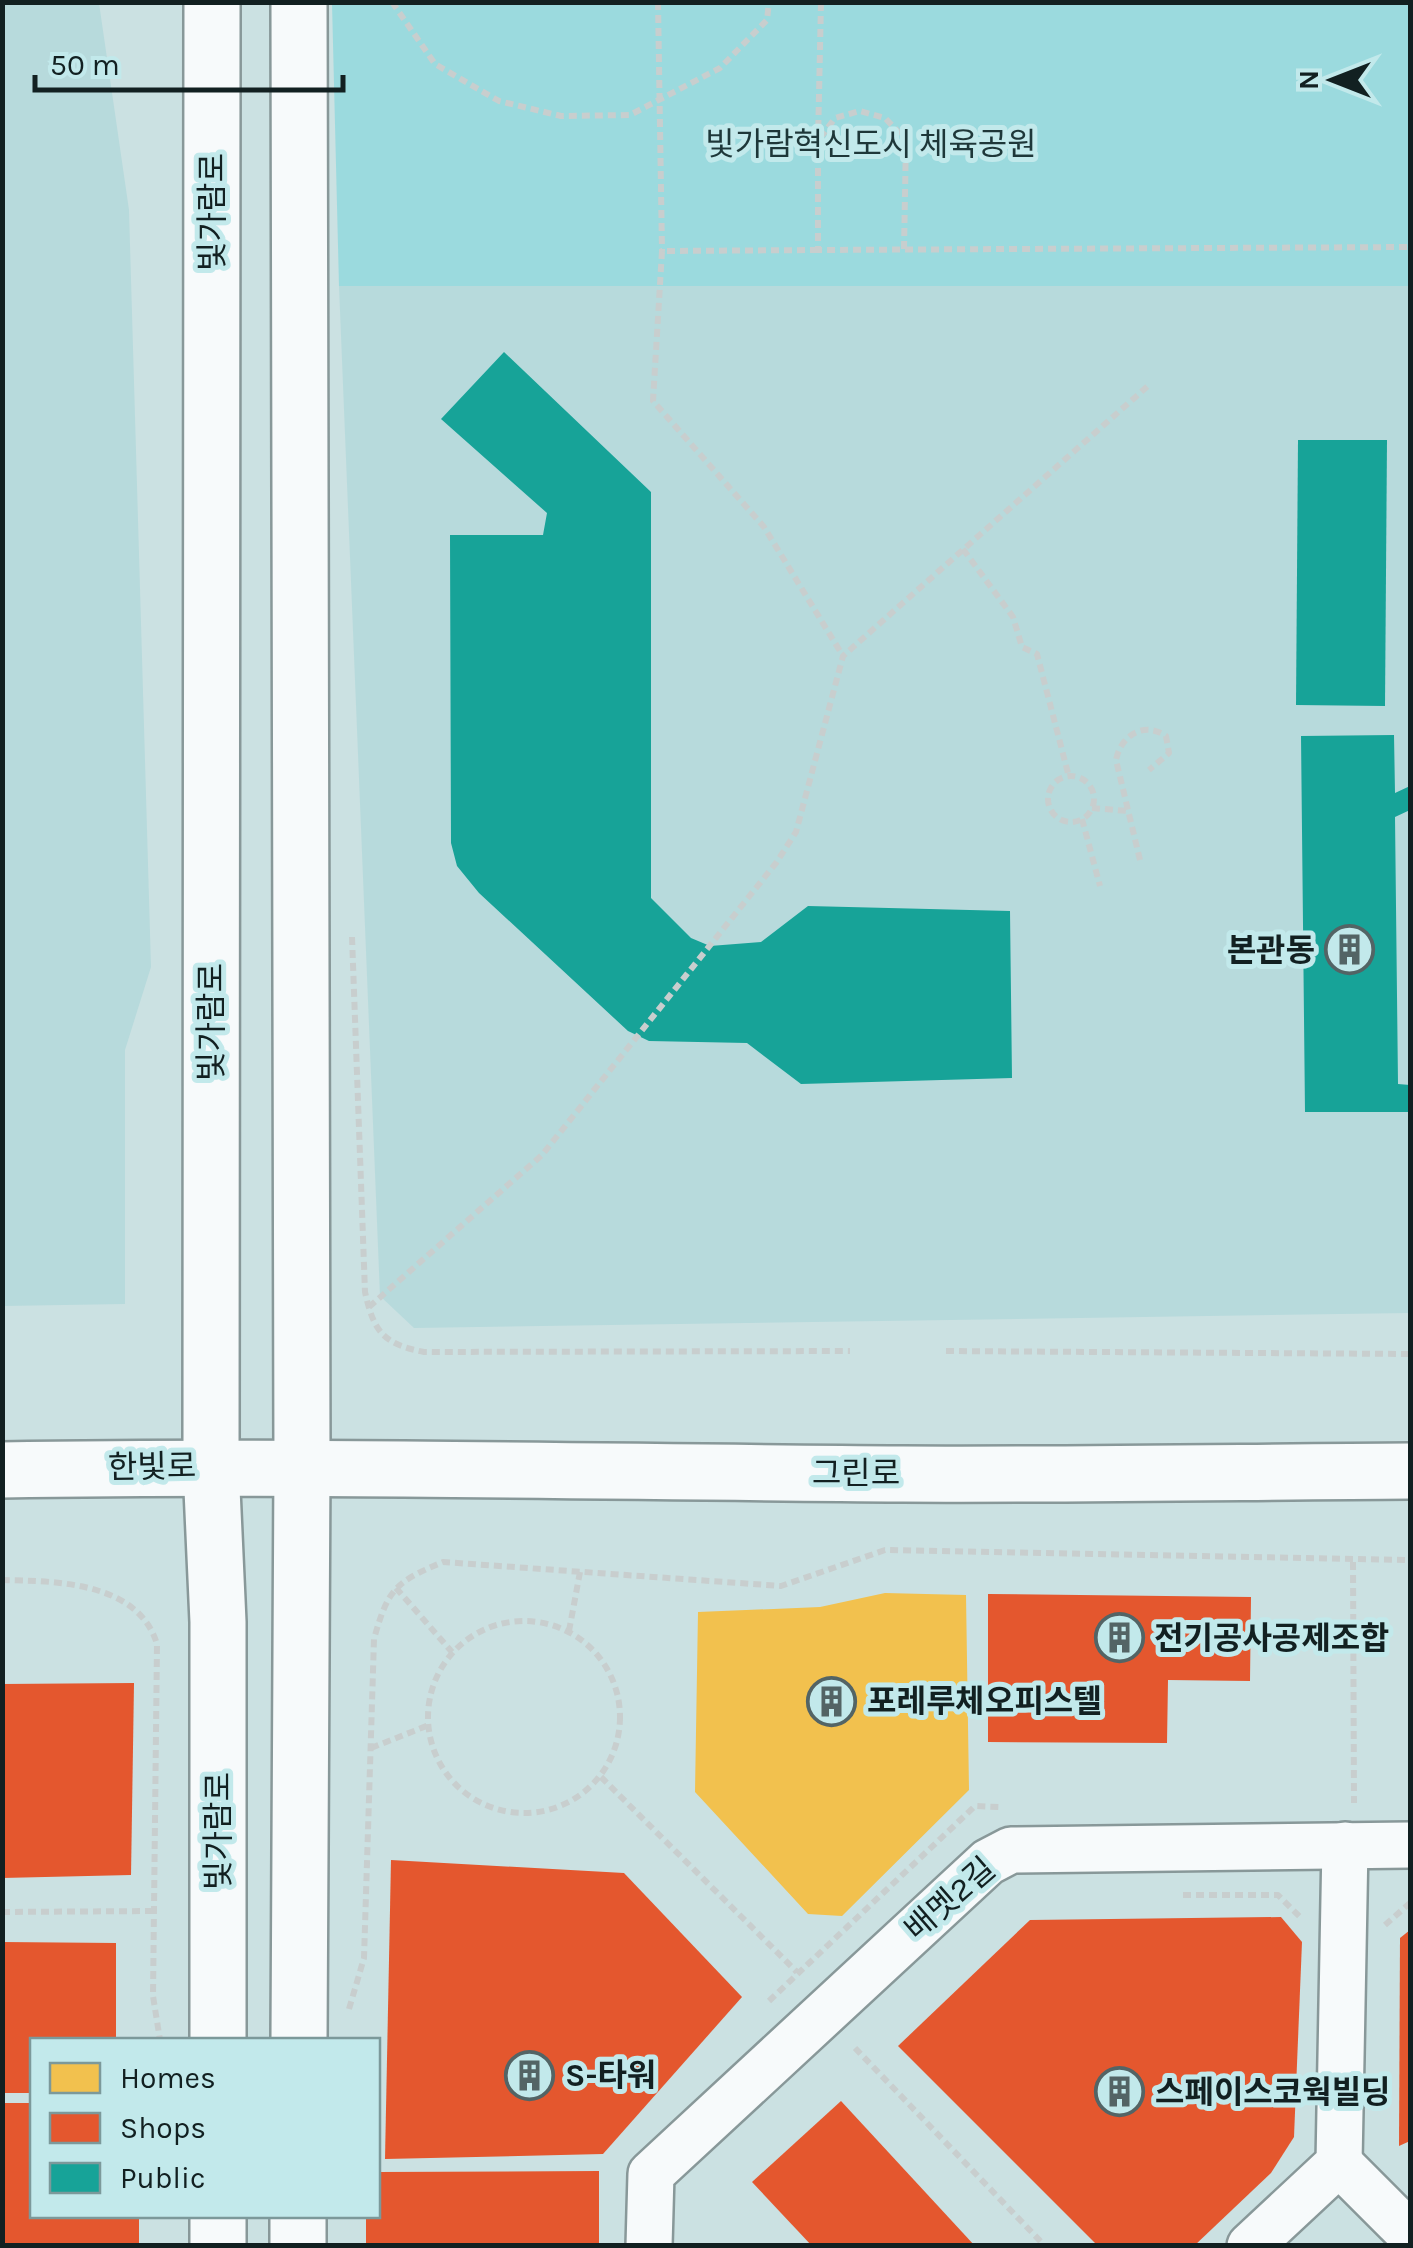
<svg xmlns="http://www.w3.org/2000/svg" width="1413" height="2248" font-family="Karla,'Noto Sans KR',sans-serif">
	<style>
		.built { fill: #b7dadc }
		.green { fill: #9bdade }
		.homes { fill: #f2c14e }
		.shops { fill: #e4572e }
		.public { fill: #17a398 }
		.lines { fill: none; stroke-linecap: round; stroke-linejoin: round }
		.minor-casing { stroke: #889899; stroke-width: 50 }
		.tertiary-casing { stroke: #889899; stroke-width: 60 }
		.secondary-casing { stroke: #889899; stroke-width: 60 }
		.path { stroke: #c8cece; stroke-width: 6; stroke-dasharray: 8 5; stroke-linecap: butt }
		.minor { stroke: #f7fafb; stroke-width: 45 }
		.tertiary { stroke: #f7fafb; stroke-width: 55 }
		.secondary { stroke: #f7fafb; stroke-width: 55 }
		.labels { text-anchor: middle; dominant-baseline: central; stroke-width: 10; stroke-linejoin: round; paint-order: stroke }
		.park-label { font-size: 32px; fill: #1e3739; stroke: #c2e9eb }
		.street-label { font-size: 32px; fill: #122021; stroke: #c2e9eb }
		.poi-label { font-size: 32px; font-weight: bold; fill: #122021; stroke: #c2e9eb; text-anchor: start }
	</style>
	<rect width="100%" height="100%" fill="#cbe1e2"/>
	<g class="built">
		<path d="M2,3H99L129,210L151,967L125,1050V1304L3,1306Z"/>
		<path d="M339,286H1410V1313L414,1328L380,1296Z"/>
	</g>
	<path class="green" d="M332,3H1410V286H339Z"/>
	<path class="homes" d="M885,1593L966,1595L969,1790L842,1916L808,1914L695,1792L698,1612L820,1607Z"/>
	<g class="shops">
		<path d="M988,1594L1251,1597L1250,1681L1168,1680L1167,1743L988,1742Z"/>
		<path d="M134,1683L131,1875L2,1878V1684Z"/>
		<path d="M391,1860L624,1873L742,1997L603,2154L385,2159Z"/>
		<path d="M1281,1917L1302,1942L1294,2137L1271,2173L1194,2246H1098L898,2046L1030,1920Z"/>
		<path d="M1410,1930V2141L1399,2146L1400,1938Z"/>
		<path d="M2,1942L116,1943V2040H32V2093H2Z"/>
		<path d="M841,2101L975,2246H812L752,2182Z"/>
		<path d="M2,2103H32V2216H139V2246H2Z"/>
		<path d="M599,2171V2246H366V2216H378V2172Z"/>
	</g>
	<g class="public">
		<path d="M504,352L651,492V898L691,938L710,946L761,942L808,906L1010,911L1012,1078L801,1084L747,1043L649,1041L628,1031L479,893L457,866L451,843L450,535H543L547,513L441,419Z"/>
		<path d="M1298,440H1387L1385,706L1296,705Z"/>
		<path d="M1394,735L1395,793L1410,786V810L1395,817L1398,1084L1410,1085V1112H1305L1301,736Z"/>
	</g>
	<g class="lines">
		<defs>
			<g id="minor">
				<path d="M1339,2163L1410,2234"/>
				<path d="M649,2246L651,2174L988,1862L1011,1850L1410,1845"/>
				<path d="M1250,2246L1339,2163L1345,1845"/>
			</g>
			<path id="tertiary" d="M2,1470C303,1465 603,1472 903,1474C1072,1475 1241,1472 1410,1471"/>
			<g id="secondary">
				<path d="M212,2L211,1467L218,1622V2040"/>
				<path d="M299,2040L302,1465L299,2"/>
				<path d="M218,2216V2246"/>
				<path d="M298,2246V2216"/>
			</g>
		</defs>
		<use href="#minor" class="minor-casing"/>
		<use href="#tertiary" class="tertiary-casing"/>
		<use href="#secondary" class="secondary-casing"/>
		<g class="path">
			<path d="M392,2L435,64L499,101L561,116L630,115L720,68L767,20L769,2"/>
			<path d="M658,2L662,251"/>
			<path d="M818,141L821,2"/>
			<path d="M904,249L906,140L885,118L860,111L835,118L818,141V250L1410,247"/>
			<path d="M818,250L662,251L653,401L764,527L843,656"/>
			<path d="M963,549L1013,617L1022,647L1037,654L1069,777"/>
			<circle cx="1071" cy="799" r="23"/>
			<path d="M1092,808L1128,811"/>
			<path d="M1082,819L1100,886"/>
			<path d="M1140,860L1116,760C1121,735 1144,721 1166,736L1169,753L1149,770"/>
			<path d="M352,937L365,1292C374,1333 384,1344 424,1352L850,1351"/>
			<path d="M369,1307L542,1155L776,863L796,832L843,656L1149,385"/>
			<path d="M946,1351L1410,1354"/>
			<path d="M1353,1562L1354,1803"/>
			<path d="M2,1580C57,1581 138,1582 157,1644L153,1996L160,2040"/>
			<path d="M396,1588L452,1652"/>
			<circle cx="524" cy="1717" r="96"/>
			<path d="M569,1631L580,1572"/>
			<path d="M371,1748L429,1725"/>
			<path d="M601,1777L797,1972"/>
			<path d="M1183,1895H1278L1301,1918"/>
			<path d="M2,1912L154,1911"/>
			<path d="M1385,1925L1410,1903"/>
			<path d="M769,2001L975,1806L999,1807"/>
			<path d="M349,2009L364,1958L374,1639C388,1589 395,1582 443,1562L781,1586L885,1550L1410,1560"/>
			<path d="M855,2048L1045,2246"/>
		</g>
		<use href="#minor" class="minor"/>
		<use href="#tertiary" class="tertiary"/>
		<use href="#secondary" class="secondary"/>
	</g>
	<defs>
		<symbol id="building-ring" viewBox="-11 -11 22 22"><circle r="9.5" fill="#c2e9eb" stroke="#536465" stroke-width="1.5"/><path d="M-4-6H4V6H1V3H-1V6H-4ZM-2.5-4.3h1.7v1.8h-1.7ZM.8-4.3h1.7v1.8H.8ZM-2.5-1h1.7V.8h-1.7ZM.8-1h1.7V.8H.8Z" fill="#536465"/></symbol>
	</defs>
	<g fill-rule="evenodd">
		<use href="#building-ring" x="1322" y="922" width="55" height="55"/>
		<use href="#building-ring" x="1092" y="1610" width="55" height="55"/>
		<use href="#building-ring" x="804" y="1674" width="55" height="55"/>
		<use href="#building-ring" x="502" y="2048" width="55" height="55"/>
		<use href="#building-ring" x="1092" y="2064" width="55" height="55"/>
	</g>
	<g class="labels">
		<g class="park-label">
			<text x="871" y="144">빛가람혁신도시 체육공원</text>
		</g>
		<g class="street-label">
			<text transform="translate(212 212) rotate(-90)">빛가람로</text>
			<text transform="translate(211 1022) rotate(-90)">빛가람로</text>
			<text transform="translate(152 1467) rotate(-1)">한빛로</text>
			<text x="856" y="1473">그린로</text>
			<text transform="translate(218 1831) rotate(-90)">빛가람로</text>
			<text transform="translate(950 1899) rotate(-41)">배멧2길</text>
		</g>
		<g class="poi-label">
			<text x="1315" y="950" text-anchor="end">본관동</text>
			<text x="1154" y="1638">전기공사공제조합</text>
			<text x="867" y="1701">포레루체오피스텔</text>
			<text x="565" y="2075">S-타워</text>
			<text x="1155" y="2092">스페이스코웍빌딩</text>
		</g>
	</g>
	<rect width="1413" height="2248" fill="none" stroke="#122021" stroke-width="10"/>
	<rect x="30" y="2038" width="350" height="180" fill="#c2e9eb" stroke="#7c999a" stroke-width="2.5"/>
	<rect x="50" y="2063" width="50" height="30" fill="#f2c14e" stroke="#7c999a" stroke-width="2.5"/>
	<text x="120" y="2088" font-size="30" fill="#122021">Homes</text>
	<rect x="50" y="2113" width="50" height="30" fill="#e4572e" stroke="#7c999a" stroke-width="2.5"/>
	<text x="120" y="2138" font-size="30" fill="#122021">Shops</text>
	<rect x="50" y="2163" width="50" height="30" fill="#17a398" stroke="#7c999a" stroke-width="2.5"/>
	<text x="120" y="2188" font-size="30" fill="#122021">Public</text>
	<g transform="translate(1333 80) rotate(270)" stroke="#c2e9eb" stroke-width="8" paint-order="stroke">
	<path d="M0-8L18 38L0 25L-18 38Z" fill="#122021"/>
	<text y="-15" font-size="28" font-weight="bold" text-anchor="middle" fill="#122021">N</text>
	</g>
	<path d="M35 75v15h308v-15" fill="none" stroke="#122021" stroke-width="5"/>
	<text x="50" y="75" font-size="30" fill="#122021" stroke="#c2e9eb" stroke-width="8" paint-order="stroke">50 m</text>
</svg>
